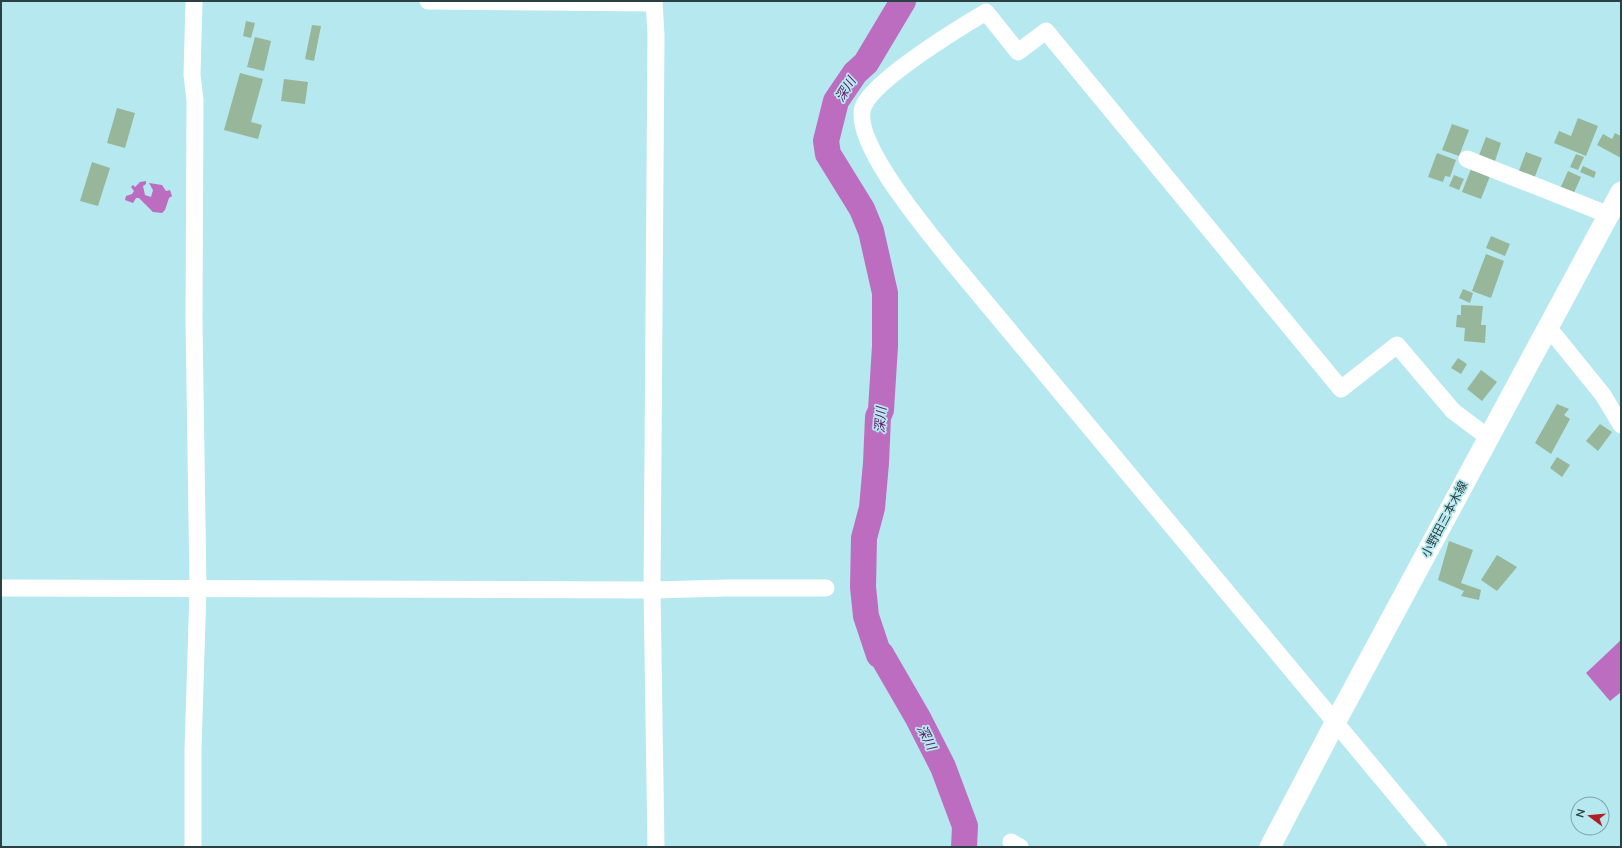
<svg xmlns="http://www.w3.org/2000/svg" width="1622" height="848" font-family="Mulish,'Noto Sans JP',sans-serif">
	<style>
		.water { fill: #bd6dc0 }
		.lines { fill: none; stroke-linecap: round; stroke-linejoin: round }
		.river { stroke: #bd6dc0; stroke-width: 26 }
		.building { fill: #98b699 }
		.minor { stroke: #fff; stroke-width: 17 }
		.major { stroke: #fff; stroke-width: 21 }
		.labels { text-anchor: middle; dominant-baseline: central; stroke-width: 3.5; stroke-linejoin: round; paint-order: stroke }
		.street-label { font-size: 12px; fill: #2b4043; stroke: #b5e8ef }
		.water-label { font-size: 13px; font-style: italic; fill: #601664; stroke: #b5e8ef }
	</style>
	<rect width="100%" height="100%" fill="#b5e8ef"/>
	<g class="water">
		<path d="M146,181V184L143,186L145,195L151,197L153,190L149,183L162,185L166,191L170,190L172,196L169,198L165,210L162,213L153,212L139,198H136L133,203L125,200L126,196L132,194L134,191L131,187L133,185L135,187L140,182Z"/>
		<path d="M1621,640V692L1610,701L1586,673Z"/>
	</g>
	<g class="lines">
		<path class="river" d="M903,1L866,63L855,73L836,101L826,141L828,154L862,209L871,231L885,293V346L881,410L878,417L876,463L872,508L864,538L863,587L866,616L879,655L881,654L918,718L943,767L965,826L964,847"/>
	</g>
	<g class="building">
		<path d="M246,21L255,23L251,38L243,36Z"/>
		<path d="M312,25L321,26L314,61L305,59Z"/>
		<path d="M255,37L271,41L264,71L247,67Z"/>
		<path d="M240,73L263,79L251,122L262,125L258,139L224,130Z"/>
		<path d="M284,79L308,82L305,104L281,101Z"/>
		<path d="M117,108L135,113L125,148L107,143Z"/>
		<path d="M1578,118L1598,126L1586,156L1554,143L1559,131L1571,136Z"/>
		<path d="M1452,124L1469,130L1459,156L1442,150Z"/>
		<path d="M1615,133L1621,136V158L1597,145L1603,134L1612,139Z"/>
		<path d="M1486,137L1501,143L1494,164L1478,158Z"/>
		<path d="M1526,152L1542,158L1534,179L1518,173Z"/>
		<path d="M1437,153L1456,160L1450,177L1445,176L1443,182L1428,177Z"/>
		<path d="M1576,154L1584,157L1578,170L1570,167Z"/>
		<path d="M92,162L110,168L98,206L80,201Z"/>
		<path d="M1583,166L1596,172L1594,178L1580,172Z"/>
		<path d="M1471,169L1490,176L1481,199L1462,192Z"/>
		<path d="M1568,171L1581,177L1572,197L1559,191Z"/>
		<path d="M1454,175L1464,179L1459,190L1449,186Z"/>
		<path d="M1491,236L1510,244L1505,256L1486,248Z"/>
		<path d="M1486,254L1504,261L1491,298L1472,291Z"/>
		<path d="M1463,289L1473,293L1470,303L1459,298Z"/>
		<path d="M1461,305L1483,306L1481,325H1486L1485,343L1464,341L1465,328L1456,327L1457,315H1461Z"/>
		<path d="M1458,358L1467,364L1461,374L1451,368Z"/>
		<path d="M1481,370L1497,382L1482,401L1467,389Z"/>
		<path d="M1557,404L1569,409L1564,415L1570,419L1551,454L1535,443Z"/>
		<path d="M1600,424L1612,432L1598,451L1586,441Z"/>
		<path d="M1557,457L1570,465L1562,477L1550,468Z"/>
		<path d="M1449,541L1473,550L1461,583L1481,590L1479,600L1461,596L1464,591L1438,580Z"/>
		<path d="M1497,555L1517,567L1497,591L1481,580Z"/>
	</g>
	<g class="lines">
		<g class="minor">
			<path d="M428,1L654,3"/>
			<path d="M654,1L656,35L652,590L656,847"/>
			<path d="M1467,159L1609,215"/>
			<path d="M1548,327L1603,395L1621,425"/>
			<path d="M1,588L652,590L728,588H826"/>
			<path d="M1011,842L1020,847"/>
			<path d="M193,847V750L198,589L194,320L195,100L192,75L194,1"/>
			<path d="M1439,847L948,257C927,230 848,138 864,105C877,78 959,28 986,12L1018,52L1046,31L1341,389L1397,345L1453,411L1489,438"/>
		</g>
		<path class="major" d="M1270,847L1335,723L1621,192"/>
	</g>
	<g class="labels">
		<g class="street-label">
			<text transform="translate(1444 519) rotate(-62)">小野田三本木線</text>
		</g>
		<g class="water-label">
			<text transform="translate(845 89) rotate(-58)">深川</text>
			<text transform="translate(880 420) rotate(-86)">深川</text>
			<text transform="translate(927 737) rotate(63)">深川</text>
		</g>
	</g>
	<rect width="1622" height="848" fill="none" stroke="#2b4043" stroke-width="4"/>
	<g transform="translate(1590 816) rotate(286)"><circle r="19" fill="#b5e8ef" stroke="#7ea5aa"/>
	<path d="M0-3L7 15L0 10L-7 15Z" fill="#b01f23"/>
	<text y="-6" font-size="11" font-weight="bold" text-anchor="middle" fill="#2b4043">N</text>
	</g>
</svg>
